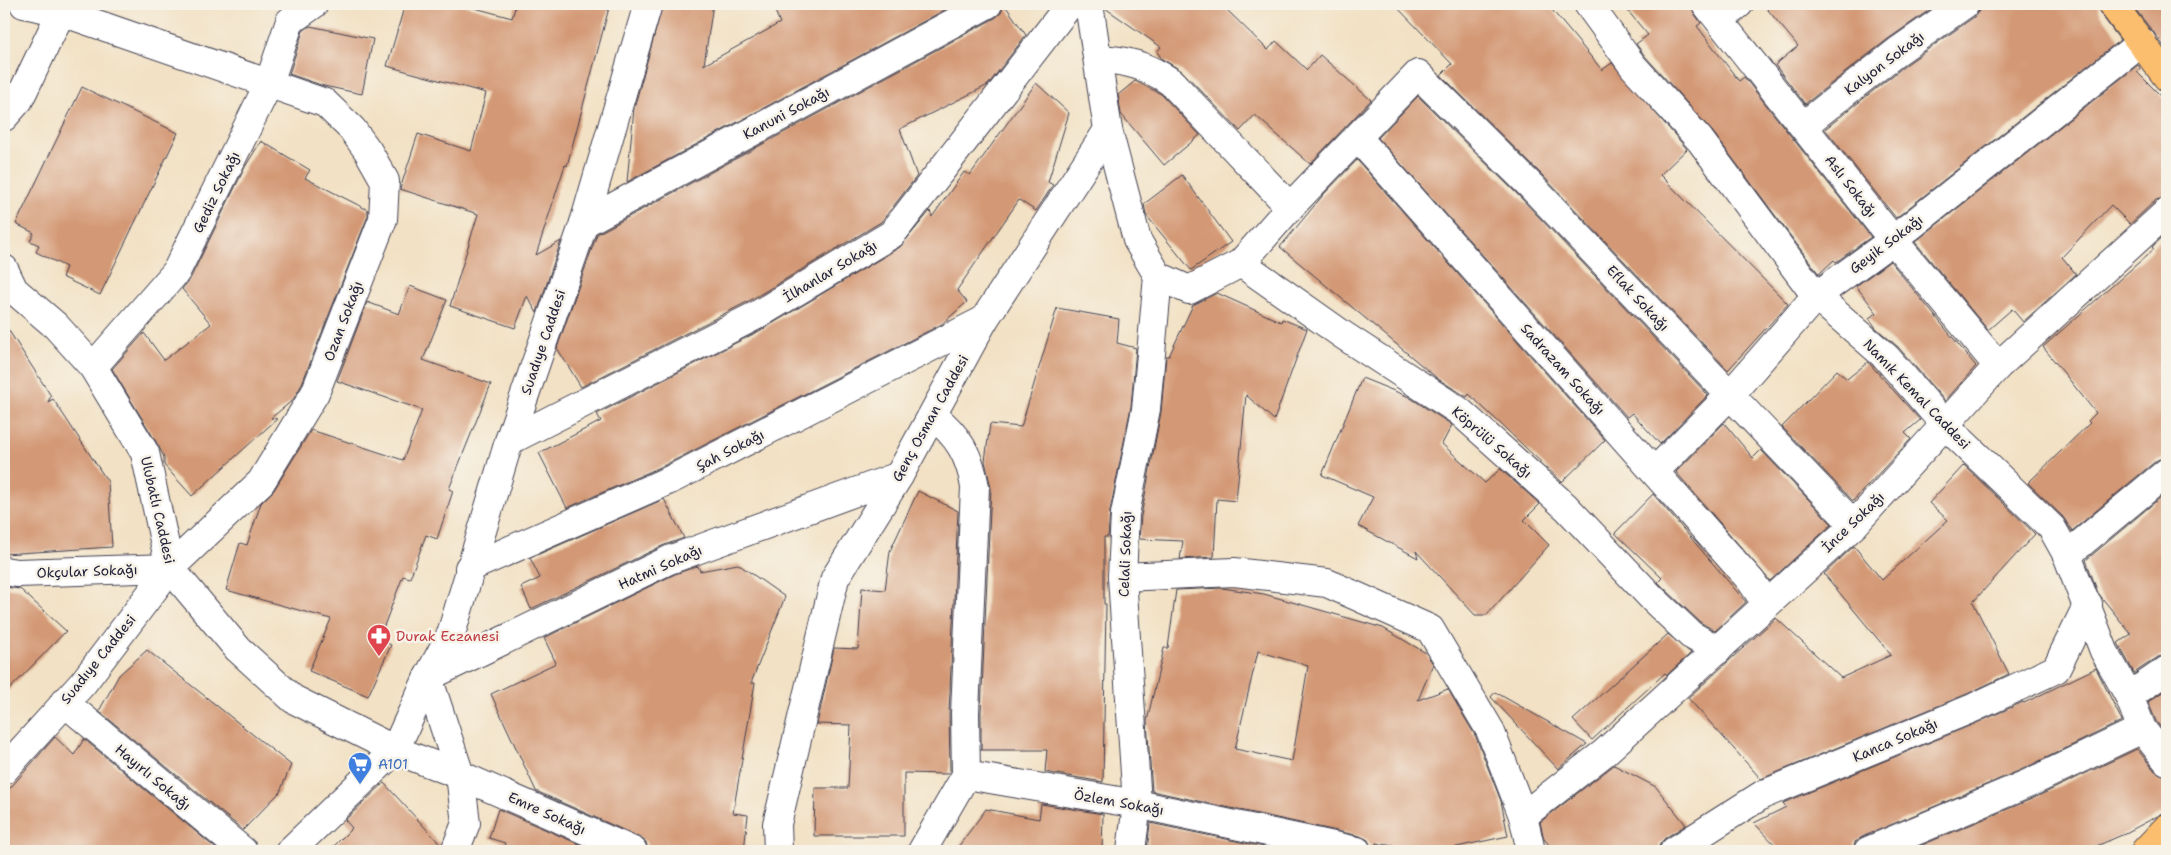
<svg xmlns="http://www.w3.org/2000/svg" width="2171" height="855" font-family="'Shantell Sans',sans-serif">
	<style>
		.building { fill: #d39875; fill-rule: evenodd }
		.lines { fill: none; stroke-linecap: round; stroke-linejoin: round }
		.minor-casing { stroke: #413f50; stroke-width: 30 }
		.major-casing { stroke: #413f50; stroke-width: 30 }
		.minor { stroke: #fff; stroke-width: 28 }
		.major { stroke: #fbbe6e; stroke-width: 28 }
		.labels { text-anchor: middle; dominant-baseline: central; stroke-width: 5; stroke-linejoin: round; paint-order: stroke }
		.street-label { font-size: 14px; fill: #22223b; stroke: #f7f3e8 }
		.health-label { font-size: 14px; fill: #be3a42; stroke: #f7f3e8; text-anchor: start }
		.shop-label { font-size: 14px; fill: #366cbe; stroke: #f7f3e8; text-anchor: start }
	</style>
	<rect width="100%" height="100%" fill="#f7f3e8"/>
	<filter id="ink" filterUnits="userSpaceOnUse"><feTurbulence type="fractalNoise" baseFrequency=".02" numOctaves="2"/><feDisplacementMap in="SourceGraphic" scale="10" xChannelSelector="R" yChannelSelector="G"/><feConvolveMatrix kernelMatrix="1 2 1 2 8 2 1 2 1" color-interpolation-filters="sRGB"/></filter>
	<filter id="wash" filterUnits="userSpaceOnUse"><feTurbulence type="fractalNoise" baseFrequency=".0096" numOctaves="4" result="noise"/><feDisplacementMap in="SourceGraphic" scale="20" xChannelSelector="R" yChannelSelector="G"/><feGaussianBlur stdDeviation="1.12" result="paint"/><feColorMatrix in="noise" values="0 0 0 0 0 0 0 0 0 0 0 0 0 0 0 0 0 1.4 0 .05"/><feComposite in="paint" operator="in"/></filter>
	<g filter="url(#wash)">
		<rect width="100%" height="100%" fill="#f2e1c4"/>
		<g id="blocks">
			<g class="building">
				<path d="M405,4H460L512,18L516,4H610L567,166L565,165L536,255L561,241L537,313L527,296L515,328L450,306L478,214L400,189L418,134L471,151L486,93L387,66Z"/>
				<path d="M663,4H713L704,65L780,23L772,4H951L952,6L627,182L634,108Z"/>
				<path d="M1004,4L1026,35L988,85L900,129L917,176L881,222L749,301L581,387L557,348L597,234L995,18L1001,13Z"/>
				<path d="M1105,4H1221L1268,50L1276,41L1307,70L1320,55L1371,100L1310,164L1255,115L1240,131L1182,71L1162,59L1157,52L1161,47L1105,8Z"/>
				<path d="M1394,4H1547L1602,70L1612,63L1687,149L1660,175L1788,304L1728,370L1542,175L1441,75L1452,64Z"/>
				<path d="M1622,4H1691L1694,13L1701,23L1697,26L1739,81L1744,77L1871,237L1836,262L1834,260L1819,274L1712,131L1645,56L1636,44L1648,35Z"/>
				<path d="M1763,4H1938L1888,39L1805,104L1775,65L1798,46Z"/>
				<path d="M1980,4H2097L2100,13L2120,40L1896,218L1825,129L1907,64L1974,17L1979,11Z"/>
				<path d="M2131,4H2167L2166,49L2154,33Z"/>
				<path d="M310,26L373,39L362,94L324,86L289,74L303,31Z"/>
				<path d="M2138,65L2141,69L2137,72L2167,102V197L2156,200L2130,224L2111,205L2062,257L2076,274L2023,322L2012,309L1988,330L1915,242Z"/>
				<path d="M1135,81L1161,94L1200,135L1164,165L1121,114L1118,95Z"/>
				<path d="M1036,83L1069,113L1048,182L1053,185L1036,211L1019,200L957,290L967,302L942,324L665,465L567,508L539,453L601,421L597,414L765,328L900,247L930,211L932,217L964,172L970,175Z"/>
				<path d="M82,87L178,133L100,295L62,277L66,267L36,252L39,245L30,241L34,233L16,224Z"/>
				<path d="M1418,96L1520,197L1708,395L1660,444L1632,413L1627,417L1378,138Z"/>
				<path d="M261,141L310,170L305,178L368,210V216L301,386L293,400L271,418L277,419L192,496L164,465V457L158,445L112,369L144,333L164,360L211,324L182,289L190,279L245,167Z"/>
				<path d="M1357,160L1605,440L1562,482L1469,394L1467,397L1438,379L1280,247L1324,194Z"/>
				<path d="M1182,175L1231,242L1191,270L1146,215L1144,204Z"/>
				<path d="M2167,233V457L2157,460L2072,531L2063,517L2028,483L2090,423L2088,421L2096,413L2043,347L2154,249L2152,247Z"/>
				<path d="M1890,261L1976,366L1945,401L1898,347L1876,328L1869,318L1877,313L1856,286Z"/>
				<path d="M410,286L447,300L423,360L491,384L449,489L453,491L437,539L426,535L410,578L403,576L379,639L391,645L368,696L309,671L331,619L226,590L240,543L247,545L261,503L274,490L311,430L403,460L422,410L337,381L367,302L399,314Z"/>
				<path d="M1217,293L1281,322L1282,319L1307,329L1274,420L1246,395L1236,501L1217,499L1214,557L1180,559L1183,541L1139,539L1141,516L1161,412L1166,356H1169L1193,305Z"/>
				<path d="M1057,308L1119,319L1117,343L1136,348L1131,407L1110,511L1108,537H1104V604H1106L1103,782L1045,772L1047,750H981V713L991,488L985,461L990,424L1021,427Z"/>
				<path d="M4,323L51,396L48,402L53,399L108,482L112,547L4,554Z"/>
				<path d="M1868,362L1920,420L1905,433L1911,439L1853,501L1782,427L1837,370L1847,379Z"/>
				<path d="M1362,378L1409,397L1449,423L1452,425L1442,444L1485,483L1500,469L1540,504L1524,520L1549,545L1487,615H1475L1416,551L1418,558L1358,526L1373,497L1322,475Z"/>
				<path d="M1724,423L1753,458L1761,450L1832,524L1770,581L1676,472Z"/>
				<path d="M1964,465L2035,534L1973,602L2009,674L1967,694L1761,779L1688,698L1776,618L1841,678L1891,655L1824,574L1854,546L1882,580L1948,520L1929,503Z"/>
				<path d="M918,491L958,511L949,712L950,771L948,774L904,773V836H814L815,788H848L851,725L817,724L834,648L858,649L862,588L885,590L890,551Z"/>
				<path d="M2167,492V655L2158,657L2134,673L2118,643L2131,634L2098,593L2086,560Z"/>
				<path d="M1653,494L1746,602L1715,631L1700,622L1664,588L1658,582L1662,578L1615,533Z"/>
				<path d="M664,499L684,538L662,546L531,609L521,587L540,578L530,558Z"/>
				<path d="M738,564L785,597L751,683H755L733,813L748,815L744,851H648L646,842L639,837L536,791L491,694L556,663L544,638L675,574L698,566L700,571Z"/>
				<path d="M4,587L20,589L66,631L4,695Z"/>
				<path d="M1222,588L1264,594L1383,628L1426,653L1433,664L1418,700L1448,689L1476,737L1501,801L1508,836L1438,851H1424L1376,843L1375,851H1372L1368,840L1360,836L1152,791L1147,721L1164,648H1168L1176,590ZM1258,651L1308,666L1292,761L1235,749Z"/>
				<path d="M1668,634L1691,653L1667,675L1665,673L1592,740L1573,720Z"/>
				<path d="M147,650L291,765L280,792L243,830L99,711L119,675Z"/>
				<path d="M2096,668L2122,721L2021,770L1862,837L1855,842L1853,851H1781L1754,823L1786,807L1783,803L1979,722L2023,702L2024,703Z"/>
				<path d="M2167,689V736L2156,721L2148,702Z"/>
				<path d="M1495,692L1587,744L1558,769L1491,697Z"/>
				<path d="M55,737L74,755L84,739L219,851H4V795Z"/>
				<path d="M2137,749L2155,771L2167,776V811L2122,835L2085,851H1908L2034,798Z"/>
				<path d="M1614,765L1656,787L1686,825L1665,838L1660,844L1658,851H1554L1544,839L1540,822Z"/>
				<path d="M384,783L441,845L440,851H329L352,828L345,820Z"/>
				<path d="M1041,804L1103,814L1102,851H955L986,809L1039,819Z"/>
				<path d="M498,809L595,851H502L505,843L489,838Z"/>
				<path d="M1150,823L1283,851H1147Z"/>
			</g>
		</g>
	</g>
	<g filter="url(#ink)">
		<use href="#blocks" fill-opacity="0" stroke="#413f50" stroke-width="1"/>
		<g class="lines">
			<defs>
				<g id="minor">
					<path d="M1588,4L1633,66L1700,140L1816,296L1886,357L1946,426L2052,528L2067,555L2104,651L2129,696L2142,729L2167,761"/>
					<path d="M1706,4L1893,240L1998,366"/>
					<path d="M1719,20L1739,4"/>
					<path d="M1098,59C1127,60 1147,66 1171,82L1290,207"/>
					<path d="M4,117L19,100L65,4"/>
					<path d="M1804,125L1898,51L1965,4"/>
					<path d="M1108,130L1137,240L1158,276L1189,290L1241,263L1290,207L1418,74L1531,186L1854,525"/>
					<path d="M1358,138L1751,581L1766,603"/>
					<path d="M584,223L988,4"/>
					<path d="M1241,263L1343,335L1459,411L1566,507L1653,599L1691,635L1718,650"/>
					<path d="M4,269L14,290L56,326L93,367L145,453L170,568L238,649L293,699L395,750L460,775L633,851"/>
					<path d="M93,367L176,272L269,83L290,21L314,4"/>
					<path d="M933,416C958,435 970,456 975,487L965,713L966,775"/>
					<path d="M509,441L757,315L892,234L1070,4"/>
					<path d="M1655,471L1729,396L1816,296L1893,240L2142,42"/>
					<path d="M2067,555L2167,472"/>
					<path d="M469,568L672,479L984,320"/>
					<path d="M4,571L17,573L170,568"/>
					<path d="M1122,577L1234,572L1327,583L1430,629L1490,730L1523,816L1531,851"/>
					<path d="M2129,696L2167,670"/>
					<path d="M64,702L243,851"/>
					<path d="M4,770L83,683L170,568L261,482L315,393L383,219L385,181L368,151L352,129L325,103L62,12L24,4"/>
					<path d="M1523,816L1604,753L1854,525L1998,366L2167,212"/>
					<path d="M290,851L395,750L428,677L669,560L899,476"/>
					<path d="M455,851L466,823L460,775L428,677L451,634L509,441L584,223L648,4"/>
					<path d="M778,851L777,824L835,578L899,476L984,320L1108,130L1089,4"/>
					<path d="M922,851L966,775L1137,804L1357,851"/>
					<path d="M1131,851L1137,804L1122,577L1125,514L1146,409L1158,276"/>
					<path d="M1674,851L1762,795L1973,708L2056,669L2088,604"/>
					<path d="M1868,851L2027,784L2142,729"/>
				</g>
				<g id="major">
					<path d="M2112,4L2167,77"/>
					<path d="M2145,851L2167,828"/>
				</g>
			</defs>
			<use href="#minor" class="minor-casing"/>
			<use href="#major" class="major-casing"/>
			<use href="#minor" class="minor"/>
			<use href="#major" class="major"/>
		</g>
	</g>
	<defs>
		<symbol id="pharmacy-pin" viewBox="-11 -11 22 30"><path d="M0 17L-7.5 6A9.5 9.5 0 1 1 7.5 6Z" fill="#e0444e" stroke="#f7f3e8"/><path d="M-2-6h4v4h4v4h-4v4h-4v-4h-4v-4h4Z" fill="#fff"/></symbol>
		<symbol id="supermarket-pin" viewBox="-11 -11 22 30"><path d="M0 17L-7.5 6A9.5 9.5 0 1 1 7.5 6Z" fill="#3f7fe0" stroke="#f7f3e8"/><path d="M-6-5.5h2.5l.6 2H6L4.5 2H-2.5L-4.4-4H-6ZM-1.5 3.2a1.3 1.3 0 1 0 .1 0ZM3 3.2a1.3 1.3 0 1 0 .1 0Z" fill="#fff"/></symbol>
	</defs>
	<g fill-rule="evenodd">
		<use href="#pharmacy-pin" x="365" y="622" width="28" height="38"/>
		<use href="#supermarket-pin" x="346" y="750" width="28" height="38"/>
	</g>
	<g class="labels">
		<g class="street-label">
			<text transform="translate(1884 63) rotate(-37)">Kalyon Sokağı</text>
			<text transform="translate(786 113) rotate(-28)">Kanuni Sokağı</text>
			<text transform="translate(1851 186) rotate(52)">Aslı Sokağı</text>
			<text transform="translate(216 192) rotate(-64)">Gediz Sokağı</text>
			<text transform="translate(1886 244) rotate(-37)">Geyik Sokağı</text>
			<text transform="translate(830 271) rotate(-31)">İlhanlar Sokağı</text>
			<text transform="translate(1638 298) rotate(47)">Eflak Sokağı</text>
			<text transform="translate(343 321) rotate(-69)">Ozan Sokağı</text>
			<text transform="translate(543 342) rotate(-71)">Suadıye Caddesi</text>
			<text transform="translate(1563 369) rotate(48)">Sadrazam Sokağı</text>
			<text transform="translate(1917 394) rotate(46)">Namık Kemal Caddesi</text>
			<text transform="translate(930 418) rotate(-61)">Genç Osman Caddesi</text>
			<text transform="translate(1492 442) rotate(41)">Köprülü Sokağı</text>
			<text transform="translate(730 450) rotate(-27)">Şah Sokağı</text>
			<text transform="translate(158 510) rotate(77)">Ulubatlı Caddesi</text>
			<text transform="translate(1853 522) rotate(-44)">İnce Sokağı</text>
			<text transform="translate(1125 554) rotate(-88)">Celali Sokağı</text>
			<text transform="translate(660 567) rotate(-24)">Hatmi Sokağı</text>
			<text transform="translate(87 571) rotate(-2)">Okçular Sokağı</text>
			<text transform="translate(98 659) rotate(-51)">Suadıye Caddesi</text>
			<text transform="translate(1895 740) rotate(-23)">Kanca Sokağı</text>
			<text transform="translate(153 777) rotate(40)">Hayırlı Sokağı</text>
			<text transform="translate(1119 802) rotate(10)">Özlem Sokağı</text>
			<text transform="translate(547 813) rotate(24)">Emre Sokağı</text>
		</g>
		<g class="health-label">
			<text x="396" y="636">Durak Eczanesi</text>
		</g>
		<g class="shop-label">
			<text x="378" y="764">A101</text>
		</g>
	</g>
	<rect width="2171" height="855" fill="none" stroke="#f7f3e8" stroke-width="20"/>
</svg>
